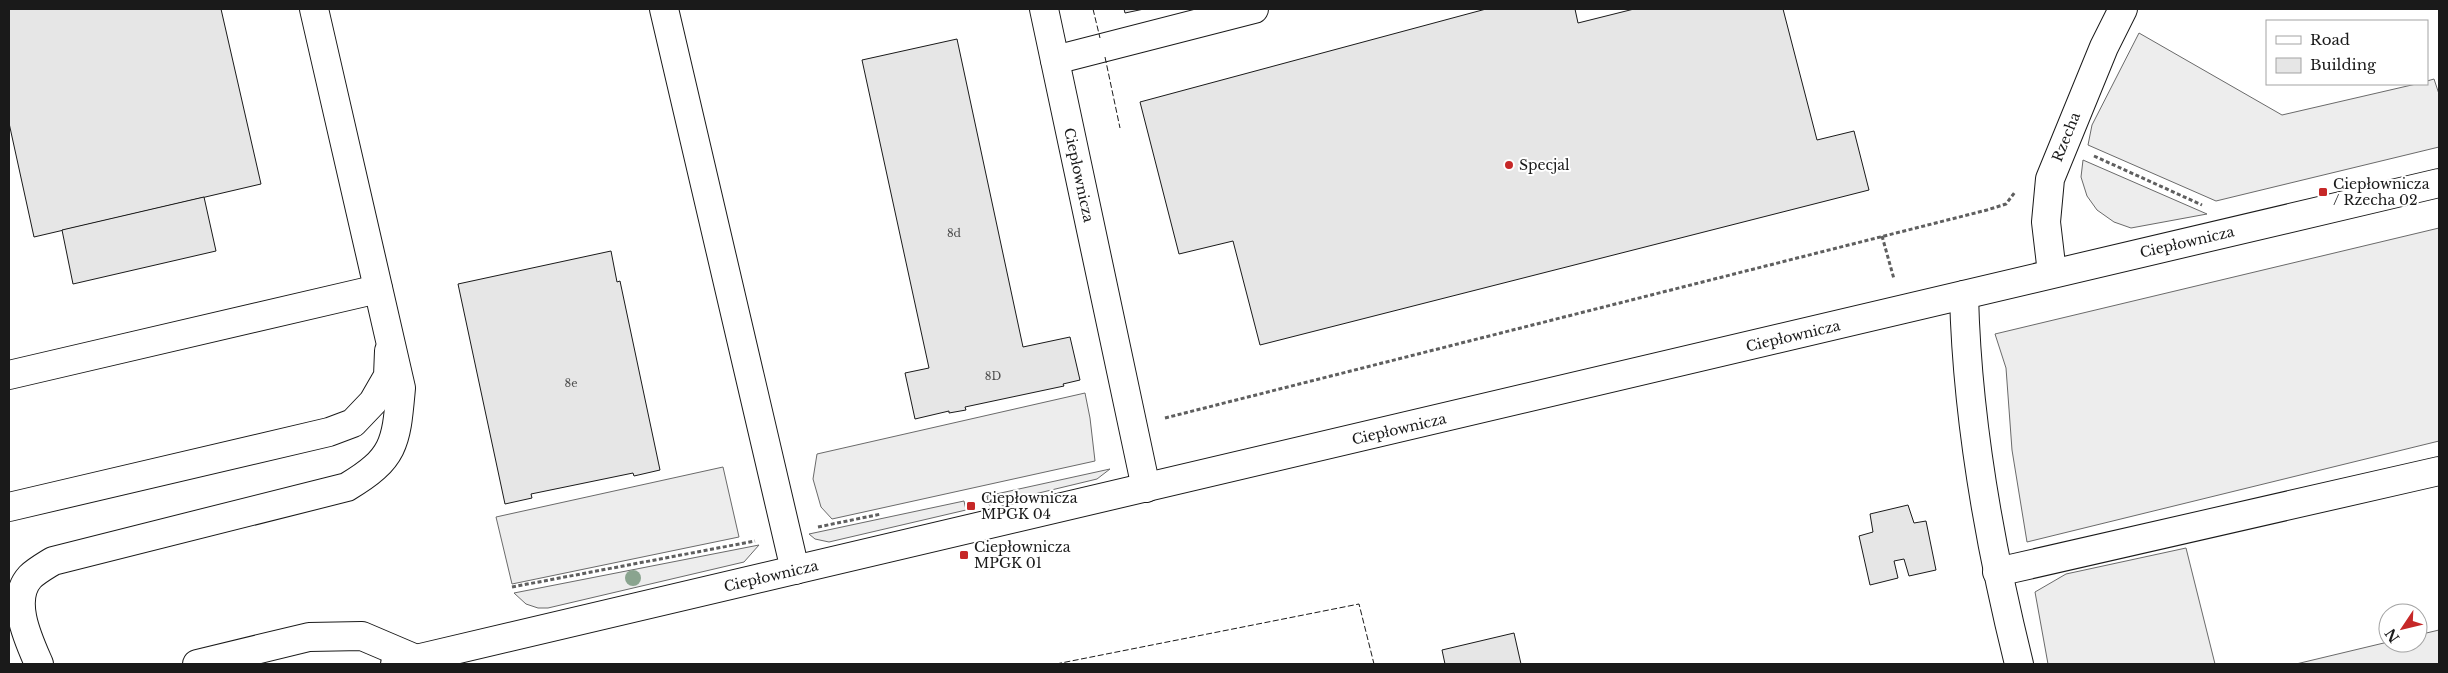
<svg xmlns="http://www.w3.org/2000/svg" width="2448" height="673" font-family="'Libre Baskerville',serif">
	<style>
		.built { fill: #ededed; stroke: #6a6a6a }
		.building { fill: #e6e6e6; stroke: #1a1a1a }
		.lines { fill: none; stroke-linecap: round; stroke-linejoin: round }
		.minor-casing { stroke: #1a1a1a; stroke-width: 30 }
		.path { stroke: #5f5f5f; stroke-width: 3; stroke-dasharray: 4 2.5; stroke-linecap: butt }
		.minor { stroke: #fff; stroke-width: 28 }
		.fence { stroke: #1a1a1a; stroke-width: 1; stroke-dasharray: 6 2.5; stroke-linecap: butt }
		.tree { fill: #8aa48f }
		.poi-dot { fill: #c62828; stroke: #fff; stroke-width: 2 }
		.labels { text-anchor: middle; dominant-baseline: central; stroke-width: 4; stroke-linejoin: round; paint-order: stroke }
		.number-label { font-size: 11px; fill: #4d4d4d }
		.street-label { font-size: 14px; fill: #1a1a1a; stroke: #fff }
		.poi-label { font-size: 14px; fill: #1a1a1a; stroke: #fff; text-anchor: start }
	</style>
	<rect width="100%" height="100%" fill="#fff"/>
	<g class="built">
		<path d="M2139,33L2282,115L2416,84H2427V81L2434,79L2439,94V147L2216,201L2088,145L2092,125Z"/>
		<path d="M2083,160L2207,214L2131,228L2114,222L2097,210L2087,196L2081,177Z"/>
		<path d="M2439,228V441L2027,542L2012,450L2006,368L1995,334Z"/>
		<path d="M1085,393L1090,418L1095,461L832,519L821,507L813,479L817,454Z"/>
		<path d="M723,467L739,537L512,584L496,517Z"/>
		<path d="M1110,469L1097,479L989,505L987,496Z"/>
		<path d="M964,501L966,510L829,542L815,539L809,534Z"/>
		<path d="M759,545L744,562L548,608H538L526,604L514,593Z"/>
		<path d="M2186,548L2215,664H2048L2035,592L2066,574Z"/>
		<path d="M2439,630V664H2296L2388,642L2418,643V635Z"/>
	</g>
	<g class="building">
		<path d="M9,9H221L261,184L34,237L9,123Z"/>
		<path d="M1124,9H1144L1125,13Z"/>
		<path d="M1486,9H1575L1578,23L1634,9H1783L1817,140L1854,131L1869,190L1260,345L1233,241L1179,254L1140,102Z"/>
		<path d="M957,39L1023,347L1070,337L1080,380L1063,384L1064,386L965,407L966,410L949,413V411L915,419L905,373L929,368L862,60Z"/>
		<path d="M204,197L216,251L73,284L62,230Z"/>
		<path d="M611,251L617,282L620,281L660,470L634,476L633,473L531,494L532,498L505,504L458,284Z"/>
		<path d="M1908,505L1914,523L1926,521L1936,570L1909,576L1904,559L1894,561L1898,578L1870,585L1859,536L1873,532L1870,514Z"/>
		<path d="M1514,633L1521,664H1445L1442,650Z"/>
	</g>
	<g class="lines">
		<defs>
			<g id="minor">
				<path d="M664,9L795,570"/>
				<path d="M1044,9L1146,488"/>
				<path d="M1055,60L1254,9"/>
				<path d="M2052,273L2046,222L2050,179L2104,47L2123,9"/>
				<path d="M1964,295C1967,420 1989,543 2019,664"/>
				<path d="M9,375L378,289"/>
				<path d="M9,507L329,432L353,423L373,402L388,376L389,351"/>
				<path d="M1997,572L2439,471"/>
				<path d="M39,664C29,641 9,600 30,577C36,571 45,566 53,561L347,487C396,458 396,442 401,388L314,9"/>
				<path d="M197,664L309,637L362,636L416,659"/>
				<path d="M395,664L2439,183"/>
			</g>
		</defs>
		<use href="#minor" class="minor-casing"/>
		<g class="path">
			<path d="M2094,156L2202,205"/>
			<path d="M1882,236L1894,279"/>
			<path d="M1165,418L1987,210L2006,204L2015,192"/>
			<path d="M818,527L881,514"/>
			<path d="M512,587L755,541"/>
		</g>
		<use href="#minor" class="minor"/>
		<g class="fence">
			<path d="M1093,9L1100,38"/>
			<path d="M1105,57L1120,128"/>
			<path d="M1056,664L1359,604L1374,664"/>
		</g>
	</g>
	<circle class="tree" cx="633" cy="578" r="8"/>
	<g class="poi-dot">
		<circle cx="1509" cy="165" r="5"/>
		<rect x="2318" y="187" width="10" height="10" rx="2.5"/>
		<rect x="966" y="501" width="10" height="10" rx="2.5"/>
		<rect x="959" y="550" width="10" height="10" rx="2.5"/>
	</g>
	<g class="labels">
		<g class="number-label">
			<text x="954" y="233">8d</text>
			<text x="993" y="376">8D</text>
			<text x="571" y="383">8e</text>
		</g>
		<g class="street-label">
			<text transform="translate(2066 137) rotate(-68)">Rzecha</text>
			<text transform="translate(1079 175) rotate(78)">Ciepłownicza</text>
			<text transform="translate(2187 242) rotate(-13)">Ciepłownicza</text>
			<text transform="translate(1793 336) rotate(-13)">Ciepłownicza</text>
			<text transform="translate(1399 429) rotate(-13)">Ciepłownicza</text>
			<text transform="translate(771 576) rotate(-13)">Ciepłownicza</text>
		</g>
		<g class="poi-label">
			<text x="1519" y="165">Specjal</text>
			<text x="2333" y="184">Ciepłownicza<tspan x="2333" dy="16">/ Rzecha 02</tspan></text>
			<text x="981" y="498">Ciepłownicza<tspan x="981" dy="16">MPGK 04</tspan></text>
			<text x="974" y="547">Ciepłownicza<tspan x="974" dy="16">MPGK 01</tspan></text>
		</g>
	</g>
	<rect width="2448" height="673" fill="none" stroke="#1a1a1a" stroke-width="20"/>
	<rect x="2266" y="20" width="162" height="65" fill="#ffffff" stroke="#a3a3a3"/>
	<rect x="2276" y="36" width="25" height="8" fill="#ffffff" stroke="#a3a3a3"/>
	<text x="2310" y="45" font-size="15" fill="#1a1a1a">Road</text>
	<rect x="2276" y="58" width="25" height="15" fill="#e6e6e6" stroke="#a3a3a3"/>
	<text x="2310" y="70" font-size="15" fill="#1a1a1a">Building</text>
	<g transform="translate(2403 628) rotate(235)"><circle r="24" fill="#ffffff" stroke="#a3a3a3"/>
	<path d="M0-4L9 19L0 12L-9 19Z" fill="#c62828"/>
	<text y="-8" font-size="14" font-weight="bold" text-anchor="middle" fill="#1a1a1a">N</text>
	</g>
</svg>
